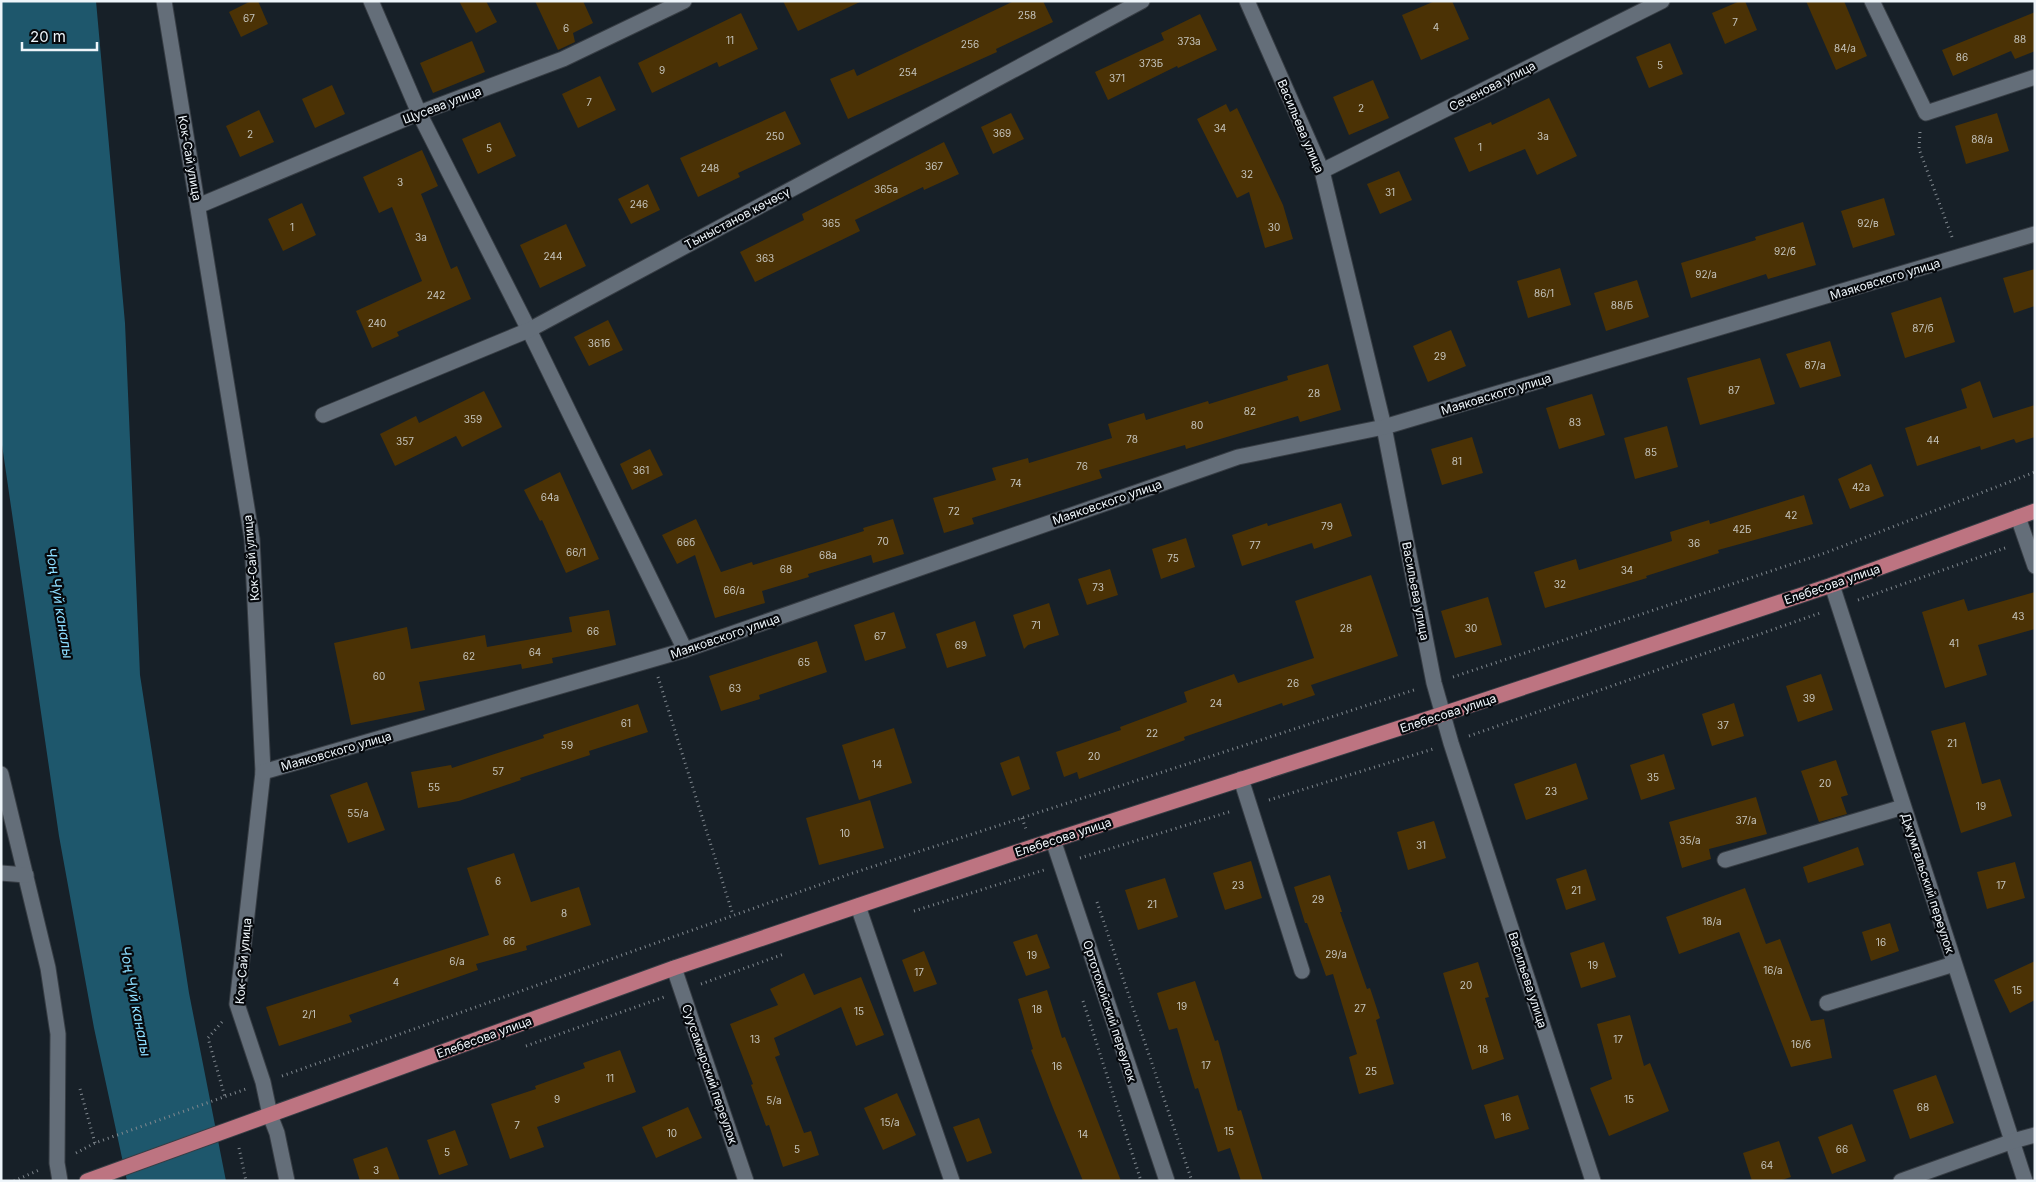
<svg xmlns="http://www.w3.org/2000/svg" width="2036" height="1182" font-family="Inter,sans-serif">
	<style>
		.water { fill: #1e576c }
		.building { fill: #4b3205 }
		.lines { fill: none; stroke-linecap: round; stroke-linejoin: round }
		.minor-casing { stroke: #373d44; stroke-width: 17 }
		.major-casing { stroke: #373d44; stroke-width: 17 }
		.path { stroke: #80888f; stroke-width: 3; stroke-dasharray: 1 4; stroke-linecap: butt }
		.minor { stroke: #646e79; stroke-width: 15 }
		.major { stroke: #bd7481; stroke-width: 15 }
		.labels { text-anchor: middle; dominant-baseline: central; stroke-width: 4.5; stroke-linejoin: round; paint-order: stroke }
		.number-label { font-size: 10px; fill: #c5c4bd }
		.street-label { font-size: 12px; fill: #eef5fa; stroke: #06090d }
		.water-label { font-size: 14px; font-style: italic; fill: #8cddff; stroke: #06090d }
	</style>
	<rect width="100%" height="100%" fill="#172028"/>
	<path class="water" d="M1,1H96L125,323L140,675L189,993L226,1181H127L94,1028L59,836L1,438Z"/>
	<g class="building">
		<path d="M251,1H258L268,24L241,37L229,12Z"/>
		<path d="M459,1H486L497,22L476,33Z"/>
		<path d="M535,1H583L593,23L573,33L575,42L558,50Z"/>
		<path d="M783,1H862L798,31Z"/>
		<path d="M1014,1H1043L1053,22L996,49L997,52L848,119L830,79L854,69L857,76Z"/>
		<path d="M1435,1H1452L1469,39L1421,60L1402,15Z"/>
		<path d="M1740,1H1745L1757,30L1725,44L1712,13Z"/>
		<path d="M1806,1H1844L1867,56L1836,70Z"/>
		<path d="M2035,12V51L2015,59L2011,51L1953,76L1942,50Z"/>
		<path d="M741,13L758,49L719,67L717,62L652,93L638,63Z"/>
		<path d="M1200,14L1217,50L1178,68L1177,66L1108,100L1095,72L1164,40L1161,33Z"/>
		<path d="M472,41L485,72L433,93L420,63Z"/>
		<path d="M1670,43L1683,74L1649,88L1636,57Z"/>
		<path d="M600,76L616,110L578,128L562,94Z"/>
		<path d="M1373,80L1389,118L1349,135L1333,97Z"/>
		<path d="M332,85L345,114L315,128L302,99Z"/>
		<path d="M1549,98L1577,156L1537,175L1525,149L1469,172L1454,138L1491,122L1492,125Z"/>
		<path d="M1226,104L1230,112L1237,108L1283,205L1293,239L1265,248L1249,192L1237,198L1197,119Z"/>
		<path d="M259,110L274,142L240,157L226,126Z"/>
		<path d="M785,111L801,144L738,173L740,177L698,197L680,158Z"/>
		<path d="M1011,113L1024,139L993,154L981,127Z"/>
		<path d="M1997,113L2009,151L1966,164L1955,126Z"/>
		<path d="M500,122L516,156L478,174L462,139Z"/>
		<path d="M944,142L959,174L924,190L923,187L855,220L860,231L755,282L740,252L804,220L802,214Z"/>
		<path d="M422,150L438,186L421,194L451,269L457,266L471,299L397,332L399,336L372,348L356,311L422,281L392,207L379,213L363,177Z"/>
		<path d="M1399,171L1412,200L1380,214L1367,184Z"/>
		<path d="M648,184L660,210L631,224L618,199Z"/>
		<path d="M1884,198L1895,235L1853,248L1841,211Z"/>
		<path d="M302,203L316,235L283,251L268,219Z"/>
		<path d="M1803,222L1816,265L1768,279L1766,274L1691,298L1681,263L1756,240L1755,237Z"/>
		<path d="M566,224L586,266L540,288L520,245Z"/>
		<path d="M1560,268L1571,305L1528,318L1517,281Z"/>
		<path d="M2035,269V306L2014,313L2003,278Z"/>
		<path d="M1637,280L1649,317L1606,331L1594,293Z"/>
		<path d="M1941,297L1955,342L1905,358L1891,313Z"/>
		<path d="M608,320L623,350L589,366L574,337Z"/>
		<path d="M1451,330L1466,366L1428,382L1413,346Z"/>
		<path d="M1830,341L1841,376L1800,388L1786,354Z"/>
		<path d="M1760,358L1775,404L1700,425L1687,378Z"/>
		<path d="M1328,364L1341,410L1300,422L1298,416L1186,449L1185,445L1099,470L1102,478L972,518L974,524L944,533L933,498L996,480L992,468L1028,458L1029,463L1112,438L1108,424L1144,413L1146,420L1208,401L1209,404L1288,380L1287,376Z"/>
		<path d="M1980,381L1993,418L2035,405V437L2016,443L2014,439L1981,450L1980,446L1917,466L1905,428L1967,408L1961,389Z"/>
		<path d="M484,391L502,427L462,447L456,436L395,466L380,434L416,416L419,423Z"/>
		<path d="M1592,394L1605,435L1559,449L1546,408Z"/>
		<path d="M1667,426L1678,467L1635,479L1624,438Z"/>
		<path d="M1472,437L1483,473L1442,485L1431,449Z"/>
		<path d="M650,449L663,475L632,490L620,464Z"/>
		<path d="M1871,464L1884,496L1850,509L1838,479Z"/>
		<path d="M560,472L599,559L566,573L542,520L540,521L524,490Z"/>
		<path d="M1804,495L1813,524L1718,550L1719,553L1646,576L1647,578L1545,608L1534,572L1576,559L1579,570L1672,541L1670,532L1709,520L1710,524Z"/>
		<path d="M1341,503L1352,536L1314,549L1312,543L1242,566L1232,535L1267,523L1268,526Z"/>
		<path d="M696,519L721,572L752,562L753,565L819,545L864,531L863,528L893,519L904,554L873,563L871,555L808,574L809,577L762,591L765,603L715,618L695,555L677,564L662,535Z"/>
		<path d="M1186,538L1195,567L1161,579L1152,549Z"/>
		<path d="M1110,569L1118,595L1087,605L1078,579Z"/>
		<path d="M1371,575L1398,656L1311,685L1315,695L1283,706L1282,703L1184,737L1185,740L1079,779L1077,772L1064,777L1056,752L1121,730L1120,727L1187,702L1184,692L1234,674L1238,683L1314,658L1295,601Z"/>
		<path d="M2035,592V629L1978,645L1987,675L1945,688L1922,612L1964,599L1968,611Z"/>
		<path d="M1488,597L1502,645L1455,658L1441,611Z"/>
		<path d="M1049,603L1059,635L1028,645L1024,649L1013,615Z"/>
		<path d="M609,610L616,645L552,658L553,663L522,669L521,664L419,682L425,710L351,725L334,643L407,627L411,649L485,635L487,647L572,632L569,617Z"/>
		<path d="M894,612L906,648L865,661L854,625Z"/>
		<path d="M975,621L986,656L947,668L936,634Z"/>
		<path d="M817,641L827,672L759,695L760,699L721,711L709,676Z"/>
		<path d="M1821,674L1833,710L1798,722L1786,686Z"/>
		<path d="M1734,703L1744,736L1712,746L1702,714Z"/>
		<path d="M638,704L648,732L589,751L590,755L520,778L521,780L459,801L418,808L411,772L451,765L452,768L544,738L543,735Z"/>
		<path d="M1965,722L1982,784L2000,779L2012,816L1961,833L1931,731Z"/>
		<path d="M894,728L912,783L859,800L842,745Z"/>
		<path d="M1664,754L1675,789L1641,800L1630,765Z"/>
		<path d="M1019,756L1030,789L1012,796L1000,763Z"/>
		<path d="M1836,760L1848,795L1841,797L1847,814L1819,822L1801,771Z"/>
		<path d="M1576,763L1588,799L1526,820L1514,784Z"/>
		<path d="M367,782L385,830L348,843L330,795Z"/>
		<path d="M1756,797L1767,834L1709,849L1711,859L1682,868L1669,822Z"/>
		<path d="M870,800L884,848L819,865L806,818Z"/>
		<path d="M1434,821L1446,858L1408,870L1397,832Z"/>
		<path d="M1858,847L1864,865L1808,883L1803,867Z"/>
		<path d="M514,853L531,902L579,887L591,925L526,946L527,950L476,964L478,970L349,1015L352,1022L279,1046L266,1007L489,935L467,868Z"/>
		<path d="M1251,861L1262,898L1225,910L1213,873Z"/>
		<path d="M2015,862L2025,898L1987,909L1977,872Z"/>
		<path d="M1586,869L1596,900L1566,910L1556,879Z"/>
		<path d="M1330,875L1342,912H1340L1367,989L1370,988L1380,1018L1376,1020L1394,1084L1359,1094L1349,1057L1357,1054L1333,974L1326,976L1307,923H1305L1294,887Z"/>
		<path d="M1165,878L1178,917L1138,930L1125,890Z"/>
		<path d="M1745,888L1766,944L1780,939L1811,1021L1824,1019L1832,1058L1791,1067L1739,932L1679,954L1666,917Z"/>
		<path d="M1890,923L1899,951L1871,961L1862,932Z"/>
		<path d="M1037,934L1050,968L1026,976L1013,942Z"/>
		<path d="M1604,942L1616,977L1581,988L1570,953Z"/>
		<path d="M924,951L937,984L914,992L902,960Z"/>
		<path d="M2035,961V1000L2010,1013L1994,980Z"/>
		<path d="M1478,962L1489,997L1485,998L1504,1059L1472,1070L1443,973Z"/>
		<path d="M804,973L814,995L861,977L884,1035L856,1046L841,1007L774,1038L780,1055L775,1057L804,1133L811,1131L819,1155L783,1167L769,1125L766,1126L751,1085L753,1084L730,1024L778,1005L770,989Z"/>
		<path d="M1195,981L1215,1041L1218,1040L1238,1111L1241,1110L1263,1181H1241L1230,1148L1218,1152L1198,1088L1195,1089L1177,1028L1169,1030L1157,993Z"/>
		<path d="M1047,990L1062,1038L1065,1037L1121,1181H1083L1053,1108L1031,1050L1033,1049L1018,999Z"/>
		<path d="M1630,1015L1644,1066L1650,1063L1669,1111L1609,1136L1590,1088L1612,1079L1597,1024Z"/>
		<path d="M620,1050L636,1092L537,1127L544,1147L510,1159L491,1104L536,1089L535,1086L585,1068L583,1063Z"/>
		<path d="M1936,1075L1954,1123L1910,1139L1893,1090Z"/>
		<path d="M897,1093L916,1135L883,1150L864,1108Z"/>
		<path d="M1518,1095L1529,1129L1495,1139L1484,1105Z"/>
		<path d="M688,1107L702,1138L656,1158L642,1127Z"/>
		<path d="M979,1118L992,1153L967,1162L953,1127Z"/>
		<path d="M1852,1124L1866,1161L1832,1174L1818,1137Z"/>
		<path d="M455,1130L468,1165L439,1175L427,1140Z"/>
		<path d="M1779,1141L1791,1177L1779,1181H1752L1743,1153Z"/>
		<path d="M387,1147L400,1181H360L353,1159Z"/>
	</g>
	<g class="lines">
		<defs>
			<g id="minor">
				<path d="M164,1L252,539L263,772L237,1004L263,1082L270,1115L277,1133L287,1181"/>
				<path d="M371,1L419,113L529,330L685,650"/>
				<path d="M1247,1L1322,171L1384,427L1434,683L1451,743L1593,1181"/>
				<path d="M1872,1L1926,113L2035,77"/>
				<path d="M1322,171L1662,1"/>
				<path d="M198,206L419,113L563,59L684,1"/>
				<path d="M323,415L529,330L1142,1"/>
				<path d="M2018,517L2035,566"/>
				<path d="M1832,585L2025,1181"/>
				<path d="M263,772L685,650L1238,457L1384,427L2035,234"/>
				<path d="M1,774L48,968L58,1034L57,1163L60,1181"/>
				<path d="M1241,779L1302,971"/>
				<path d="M1053,840L1167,1181"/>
				<path d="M1725,860L1903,807"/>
				<path d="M1,873L26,875"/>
				<path d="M858,906L952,1181"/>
				<path d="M674,968L746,1181"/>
				<path d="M1827,1003L1954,964"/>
				<path d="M1901,1181L2013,1141L2035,1135"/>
			</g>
			<path id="major" d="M87,1181L674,968L1032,847L1443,714L1832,585L2035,511"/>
		</defs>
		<use href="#minor" class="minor-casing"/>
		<use href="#major" class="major-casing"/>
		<g class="path">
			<path d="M1920,132L1919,149L1952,237"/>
			<path d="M1858,600L2008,547"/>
			<path d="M658,677L733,915"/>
			<path d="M1453,677L1825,553L2035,472"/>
			<path d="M1469,736L1820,613"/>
			<path d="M1269,800L1433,749"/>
			<path d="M1022,818L1026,829"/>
			<path d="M1080,858L1232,811"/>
			<path d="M1097,902L1192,1181"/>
			<path d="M914,911L1044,870"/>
			<path d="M701,984L784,954"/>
			<path d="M1083,1001L1141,1181"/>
			<path d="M222,1022L208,1038L225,1097"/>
			<path d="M526,1046L664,997"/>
			<path d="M282,1076L850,874L1417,689"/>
			<path d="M80,1089L95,1143"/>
			<path d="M239,1148L246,1181"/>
			<path d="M76,1153L95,1143L246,1089"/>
			<path d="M14,1181L39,1170"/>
		</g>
		<use href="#minor" class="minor"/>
		<use href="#major" class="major"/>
	</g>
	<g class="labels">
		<g class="number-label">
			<text x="1027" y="15">258</text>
			<text x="249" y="18">67</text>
			<text x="1735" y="22">7</text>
			<text x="1436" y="27">4</text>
			<text x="566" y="28">6</text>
			<text x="2020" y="39">88</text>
			<text x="730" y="40">11</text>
			<text x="1189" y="41">373а</text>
			<text x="970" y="44">256</text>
			<text x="1845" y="48">84/а</text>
			<text x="1962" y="57">86</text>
			<text x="1151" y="63">373Б</text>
			<text x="1660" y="65">5</text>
			<text x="662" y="70">9</text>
			<text x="908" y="72">254</text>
			<text x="1117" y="78">371</text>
			<text x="589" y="102">7</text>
			<text x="1361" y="108">2</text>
			<text x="1220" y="128">34</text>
			<text x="1002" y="133">369</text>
			<text x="250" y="134">2</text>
			<text x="775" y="136">250</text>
			<text x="1543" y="136">3а</text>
			<text x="1982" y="139">88/а</text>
			<text x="1480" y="147">1</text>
			<text x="489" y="148">5</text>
			<text x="934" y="166">367</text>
			<text x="710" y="168">248</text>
			<text x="1247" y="174">32</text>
			<text x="400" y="182">3</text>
			<text x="886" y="189">365а</text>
			<text x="1390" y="192">31</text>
			<text x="639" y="204">246</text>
			<text x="831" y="223">365</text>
			<text x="1868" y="223">92/в</text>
			<text x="292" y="227">1</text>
			<text x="1274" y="227">30</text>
			<text x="421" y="237">3а</text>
			<text x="1785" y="251">92/б</text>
			<text x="553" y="256">244</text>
			<text x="765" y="258">363</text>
			<text x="1706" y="274">92/а</text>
			<text x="1544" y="293">86/1</text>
			<text x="436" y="295">242</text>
			<text x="1622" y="305">88/Б</text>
			<text x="377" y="323">240</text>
			<text x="1923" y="328">87/б</text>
			<text x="599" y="343">361б</text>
			<text x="1440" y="356">29</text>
			<text x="1815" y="365">87/а</text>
			<text x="1734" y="390">87</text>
			<text x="1314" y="393">28</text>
			<text x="1250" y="411">82</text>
			<text x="473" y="419">359</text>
			<text x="1575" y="422">83</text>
			<text x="1197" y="425">80</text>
			<text x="1132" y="439">78</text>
			<text x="1933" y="440">44</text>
			<text x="405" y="441">357</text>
			<text x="1651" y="452">85</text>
			<text x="1457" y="461">81</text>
			<text x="1082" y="466">76</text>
			<text x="641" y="470">361</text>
			<text x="1016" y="483">74</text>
			<text x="1861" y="487">42а</text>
			<text x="550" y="497">64а</text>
			<text x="954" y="511">72</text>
			<text x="1791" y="515">42</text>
			<text x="1327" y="526">79</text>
			<text x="1742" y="529">42Б</text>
			<text x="883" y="541">70</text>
			<text x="686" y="542">66б</text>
			<text x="1694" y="543">36</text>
			<text x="1255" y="545">77</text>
			<text x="576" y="552">66/1</text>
			<text x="828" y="555">68а</text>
			<text x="1173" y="558">75</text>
			<text x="786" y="569">68</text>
			<text x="1627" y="570">34</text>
			<text x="1560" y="584">32</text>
			<text x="1098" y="587">73</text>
			<text x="734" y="590">66/а</text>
			<text x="2018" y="616">43</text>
			<text x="1036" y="625">71</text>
			<text x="1346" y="628">28</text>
			<text x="1471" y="628">30</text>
			<text x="593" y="631">66</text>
			<text x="880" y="636">67</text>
			<text x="1954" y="643">41</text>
			<text x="961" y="645">69</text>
			<text x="535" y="652">64</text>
			<text x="469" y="656">62</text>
			<text x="804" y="662">65</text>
			<text x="379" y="676">60</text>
			<text x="1293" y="683">26</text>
			<text x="735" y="688">63</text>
			<text x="1809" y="698">39</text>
			<text x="1216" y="703">24</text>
			<text x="626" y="723">61</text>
			<text x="1723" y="725">37</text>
			<text x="1152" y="733">22</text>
			<text x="1952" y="743">21</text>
			<text x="567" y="745">59</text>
			<text x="1094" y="756">20</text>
			<text x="877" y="764">14</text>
			<text x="498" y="771">57</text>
			<text x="1653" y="777">35</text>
			<text x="1825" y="783">20</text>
			<text x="434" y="787">55</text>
			<text x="1551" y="791">23</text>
			<text x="1981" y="806">19</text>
			<text x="358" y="813">55/а</text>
			<text x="1746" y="820">37/а</text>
			<text x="845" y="833">10</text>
			<text x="1690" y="840">35/а</text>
			<text x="1421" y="845">31</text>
			<text x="498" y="881">6</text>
			<text x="1238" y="885">23</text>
			<text x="2001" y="885">17</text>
			<text x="1576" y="890">21</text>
			<text x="1318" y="899">29</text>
			<text x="1152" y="904">21</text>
			<text x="564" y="913">8</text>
			<text x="1712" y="921">18/а</text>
			<text x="509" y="941">6б</text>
			<text x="1881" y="942">16</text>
			<text x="1336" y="954">29/а</text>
			<text x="1032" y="955">19</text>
			<text x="457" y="961">6/а</text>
			<text x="1593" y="965">19</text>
			<text x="1773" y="970">16/а</text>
			<text x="919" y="972">17</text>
			<text x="396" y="982">4</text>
			<text x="1466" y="985">20</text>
			<text x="2017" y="990">15</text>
			<text x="1182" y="1006">19</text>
			<text x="1360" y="1008">27</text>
			<text x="1037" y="1009">18</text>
			<text x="859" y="1011">15</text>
			<text x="309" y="1014">2/1</text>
			<text x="755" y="1039">13</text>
			<text x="1618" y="1039">17</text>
			<text x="1801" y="1044">16/б</text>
			<text x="1483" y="1049">18</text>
			<text x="1206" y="1065">17</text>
			<text x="1057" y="1066">16</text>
			<text x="1371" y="1071">25</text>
			<text x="610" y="1078">11</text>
			<text x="557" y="1099">9</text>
			<text x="1629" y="1099">15</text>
			<text x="774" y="1100">5/а</text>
			<text x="1923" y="1107">68</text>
			<text x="1506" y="1117">16</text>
			<text x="890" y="1122">15/а</text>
			<text x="517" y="1125">7</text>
			<text x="1229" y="1131">15</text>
			<text x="672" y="1133">10</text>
			<text x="1083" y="1134">14</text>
			<text x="797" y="1149">5</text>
			<text x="1842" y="1149">66</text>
			<text x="447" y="1152">5</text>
			<text x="1767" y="1165">64</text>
			<text x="376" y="1170">3</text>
		</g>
		<g class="street-label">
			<text transform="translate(1492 86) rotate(-27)">Сеченова улица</text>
			<text transform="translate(442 105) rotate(-21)">Щусева улица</text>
			<text transform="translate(1301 126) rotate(67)">Васильева улица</text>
			<text transform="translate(190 158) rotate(80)">Кок-Сай улица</text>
			<text transform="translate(737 218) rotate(-28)">Тыныстанов көчөсү</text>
			<text transform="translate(1885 279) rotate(-17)">Маяковского улица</text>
			<text transform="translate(1496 394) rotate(-17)">Маяковского улица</text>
			<text transform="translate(1107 502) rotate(-19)">Маяковского улица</text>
			<text transform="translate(251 558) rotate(-95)">Кок-Сай улица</text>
			<text transform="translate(1832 584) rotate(-19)">Елебесова улица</text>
			<text transform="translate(1416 591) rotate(79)">Васильева улица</text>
			<text transform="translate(725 636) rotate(-19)">Маяковского улица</text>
			<text transform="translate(1448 713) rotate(-18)">Елебесова улица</text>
			<text transform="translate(336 751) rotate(-16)">Маяковского улица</text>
			<text transform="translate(1063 837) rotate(-18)">Елебесова улица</text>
			<text transform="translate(1928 883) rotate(72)">Джумгальский переулок</text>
			<text transform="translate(243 961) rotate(-85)">Кок-Сай улица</text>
			<text transform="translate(1528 980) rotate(72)">Васильева улица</text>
			<text transform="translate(1110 1011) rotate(72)">Ортотокойский переулок</text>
			<text transform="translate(484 1037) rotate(-20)">Елебесова улица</text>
			<text transform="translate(710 1074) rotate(71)">Суусамырский переулок</text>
		</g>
		<g class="water-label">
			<text transform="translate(60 603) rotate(81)">Чоң Чүй каналы</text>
			<text transform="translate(136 1001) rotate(79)">Чоң Чүй каналы</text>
		</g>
	</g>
	<rect width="2036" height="1182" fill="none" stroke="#eef5fa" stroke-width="5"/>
	<path d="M22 42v8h75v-8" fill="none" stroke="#eef5fa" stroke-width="2.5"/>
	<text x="30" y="42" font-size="15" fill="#eef5fa" stroke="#06090d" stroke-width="4" paint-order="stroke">20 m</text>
</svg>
